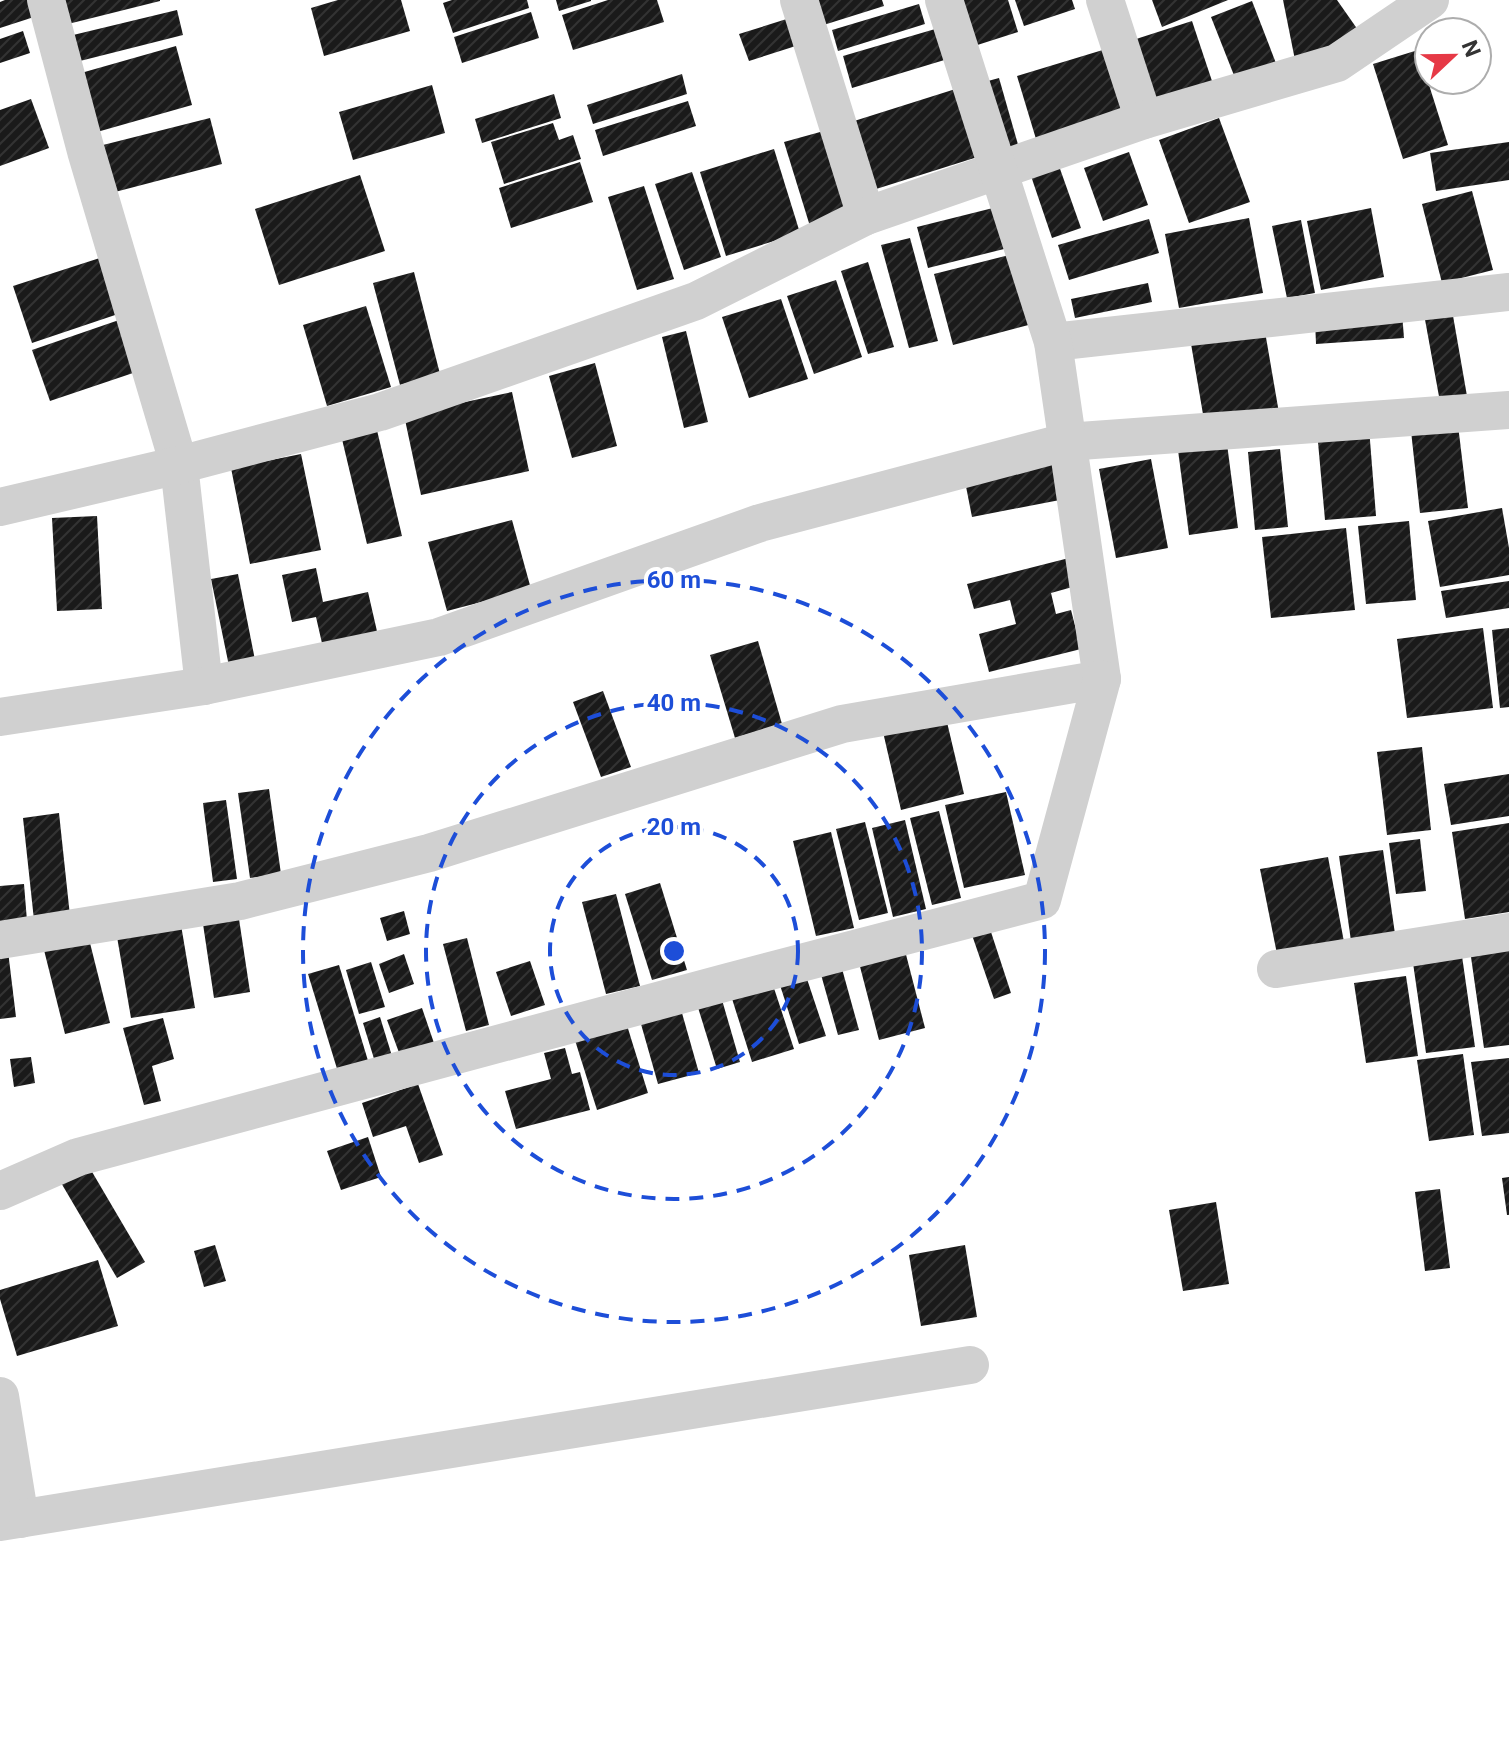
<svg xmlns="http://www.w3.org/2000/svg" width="1509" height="1743" font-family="Roboto,sans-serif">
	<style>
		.building { fill: url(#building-hatch) }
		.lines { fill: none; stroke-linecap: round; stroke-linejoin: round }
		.minor { stroke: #d0d0d0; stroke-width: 38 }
		.ring { fill: none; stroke: #1d4ed8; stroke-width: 4; stroke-dasharray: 14 10 }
		.centre { fill: #1d4ed8; stroke: #fff; stroke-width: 4 }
		.ring-label { font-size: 24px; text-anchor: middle; font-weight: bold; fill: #1d4ed8; stroke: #fff; stroke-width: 8; stroke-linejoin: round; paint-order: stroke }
	</style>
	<defs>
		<pattern id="building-hatch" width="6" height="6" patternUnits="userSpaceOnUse" patternTransform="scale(2)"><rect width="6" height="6" fill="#1a1a1a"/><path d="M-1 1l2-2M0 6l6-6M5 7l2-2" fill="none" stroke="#333"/></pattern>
	</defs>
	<rect width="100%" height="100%" fill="#fff"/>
	<g class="building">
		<path d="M5,0H28L34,17L0,28V2Z"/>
		<path d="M58,0H160V1L64,25Z"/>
		<path d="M338,0H401L410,31L324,56L311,8Z"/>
		<path d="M452,0H527L529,8L453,33L443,3Z"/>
		<path d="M556,0H591V1L559,11Z"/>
		<path d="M608,0H657L664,22L573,50L562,15Z"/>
		<path d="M807,0H882L884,6L814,28Z"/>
		<path d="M953,0H1008L1018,32L968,48Z"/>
		<path d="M1015,0H1072L1075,9L1024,26Z"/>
		<path d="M1152,0H1228L1162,27Z"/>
		<path d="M1283,0H1337L1358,30L1296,65Z"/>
		<path d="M1252,1L1279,71L1239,88L1211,17Z"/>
		<path d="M919,4L925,24L838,51L832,30Z"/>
		<path d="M177,10L183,35L76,62L69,36Z"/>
		<path d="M531,12L539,38L462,63L454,37Z"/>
		<path d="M793,17L802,44L749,61L739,34Z"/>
		<path d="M1192,21L1217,96L1159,116L1133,40Z"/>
		<path d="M942,27L951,58L852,88L843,56Z"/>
		<path d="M23,31L30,53L0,63V39Z"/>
		<path d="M176,46L192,105L97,132L81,73Z"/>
		<path d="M1106,49L1125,113L1036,139L1017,76Z"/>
		<path d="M1418,50L1448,145L1403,159L1373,64Z"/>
		<path d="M682,74L687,94L593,124L587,105Z"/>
		<path d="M999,78L1019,148L996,154L977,84Z"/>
		<path d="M432,85L445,133L353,160L339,112Z"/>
		<path d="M965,86L987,154L873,190L851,122Z"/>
		<path d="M554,94L561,118L482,143L475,119Z"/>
		<path d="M31,99L49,148L0,166V110Z"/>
		<path d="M688,101L696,126L603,156L595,130Z"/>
		<path d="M210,118L222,164L115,192L103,145Z"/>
		<path d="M1219,118L1250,202L1189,223L1159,140Z"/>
		<path d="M553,123L559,140L573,135L581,159L504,184L491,142Z"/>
		<path d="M831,129L860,222L813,236L784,142Z"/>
		<path d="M1509,142V180L1436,191L1430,153Z"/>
		<path d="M774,149L800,233L726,256L700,172Z"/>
		<path d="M1129,152L1148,205L1103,221L1084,168Z"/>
		<path d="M580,162L593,202L511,228L499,188Z"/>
		<path d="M1059,166L1081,228L1052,238L1031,176Z"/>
		<path d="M692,172L721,257L684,270L655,184Z"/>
		<path d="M360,175L385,251L279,285L255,209Z"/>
		<path d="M644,186L674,279L637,290L608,197Z"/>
		<path d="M1472,191L1493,270L1442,283L1422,204Z"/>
		<path d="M1001,206L1012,247L928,268L917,227Z"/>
		<path d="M1371,208L1384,277L1321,290L1307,221Z"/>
		<path d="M1249,218L1263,293L1179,308L1165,234Z"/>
		<path d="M1149,219L1159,253L1069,280L1058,245Z"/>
		<path d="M1301,220L1315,293L1287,298L1272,226Z"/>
		<path d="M910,238L938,341L909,348L881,245Z"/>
		<path d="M1021,252L1040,322L953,345L934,274Z"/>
		<path d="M106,256L124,312L32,343L13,286Z"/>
		<path d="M868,262L894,347L868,354L841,271Z"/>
		<path d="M414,272L440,374L400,385L373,283Z"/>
		<path d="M836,280L862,357L814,374L787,296Z"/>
		<path d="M1148,283L1152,302L1075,318L1071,299Z"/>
		<path d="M781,299L808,379L749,398L722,317Z"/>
		<path d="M366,306L391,387L327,406L303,325Z"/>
		<path d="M1452,310L1467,396L1440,402L1424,314Z"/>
		<path d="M1402,313L1404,338L1316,344L1315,320Z"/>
		<path d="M119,320L136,372L50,401L32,350Z"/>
		<path d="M1263,320L1279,413L1205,426L1189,332Z"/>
		<path d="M686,331L708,422L684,428L662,337Z"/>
		<path d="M595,363L617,446L572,458L549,376Z"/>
		<path d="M512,392L529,471L421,495L404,415Z"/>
		<path d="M1458,425L1468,508L1420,513L1411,431Z"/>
		<path d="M376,426L402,536L367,544L341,435Z"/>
		<path d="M1369,428L1376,516L1325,520L1317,431Z"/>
		<path d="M1227,444L1238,528L1189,535L1178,450Z"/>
		<path d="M1055,448L1065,499L972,517L962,466Z"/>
		<path d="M1280,449L1288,527L1255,530L1248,452Z"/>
		<path d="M301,454L321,550L250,564L231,468Z"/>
		<path d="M1151,459L1168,548L1116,558L1099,469Z"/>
		<path d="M1502,508L1509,548V575L1440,587L1428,521Z"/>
		<path d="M97,516L102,609L57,611L52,518Z"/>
		<path d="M512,520L531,589L447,611L428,542Z"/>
		<path d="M1409,521L1416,600L1366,604L1358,526Z"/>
		<path d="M1346,528L1355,610L1271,618L1262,537Z"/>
		<path d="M1069,558L1076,586L1051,593L1056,614L1071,610L1081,649L989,672L979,634L1016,624L1010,600L974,609L967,584Z"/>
		<path d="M316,568L323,602L368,592L379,640L324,652L316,617L292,622L282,575Z"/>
		<path d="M238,574L255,660L229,666L211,579Z"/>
		<path d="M1509,581V608L1446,618L1441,591Z"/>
		<path d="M1483,628L1493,708L1407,718L1397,639Z"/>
		<path d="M1509,628V707L1500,708L1492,630Z"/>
		<path d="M758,641L782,724L735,738L710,655Z"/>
		<path d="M603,691L631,767L601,777L573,702Z"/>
		<path d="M946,718L964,794L901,810L883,732Z"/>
		<path d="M1422,747L1431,830L1387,835L1377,752Z"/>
		<path d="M1509,774V816L1451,825L1444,784Z"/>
		<path d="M269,789L281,874L250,878L238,793Z"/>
		<path d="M1006,792L1025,875L964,888L945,805Z"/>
		<path d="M226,800L237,879L213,882L203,803Z"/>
		<path d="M939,811L961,898L932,905L910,818Z"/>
		<path d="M59,813L70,916L34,920L23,818Z"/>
		<path d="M905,820L926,909L893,917L872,828Z"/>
		<path d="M865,822L888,913L859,920L836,829Z"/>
		<path d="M1509,823V912L1465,919L1452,832Z"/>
		<path d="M831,832L854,928L816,936L793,841Z"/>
		<path d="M1420,839L1426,891L1396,894L1389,843Z"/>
		<path d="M1383,850L1396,941L1352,948L1339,856Z"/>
		<path d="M1328,857L1344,942L1277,954L1260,869Z"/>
		<path d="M660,883L687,970L652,980L625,894Z"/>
		<path d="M24,884L27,921L0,923V886Z"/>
		<path d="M616,894L640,986L606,994L582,902Z"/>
		<path d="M404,911L410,934L387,941L380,918Z"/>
		<path d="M180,919L195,1008L131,1018L116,931Z"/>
		<path d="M239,919L250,992L214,998L203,924Z"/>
		<path d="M989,926L1011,993L994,999L971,932Z"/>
		<path d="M467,938L489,1025L466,1031L443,944Z"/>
		<path d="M89,939L110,1023L65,1034L44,950Z"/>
		<path d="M903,943L925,1028L879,1040L857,955Z"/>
		<path d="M1509,945V1045L1484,1048L1470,950Z"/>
		<path d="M0,951H8L16,1017L0,1019Z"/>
		<path d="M404,954L414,984L389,993L379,964Z"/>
		<path d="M1462,956L1475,1047L1426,1053L1413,963Z"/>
		<path d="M839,958L859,1030L838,1035L818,964Z"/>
		<path d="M530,961L545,1005L511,1016L496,972Z"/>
		<path d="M371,962L385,1007L359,1014L346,970Z"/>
		<path d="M339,965L369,1064L338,1072L308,974Z"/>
		<path d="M769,973L794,1049L752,1062L728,986Z"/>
		<path d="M805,973L826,1036L799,1044L779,982Z"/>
		<path d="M1406,976L1418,1056L1366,1063L1354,983Z"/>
		<path d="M720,993L740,1062L717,1069L696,1001Z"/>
		<path d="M680,1006L699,1073L658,1084L639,1017Z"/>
		<path d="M422,1008L435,1046L401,1058L387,1020Z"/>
		<path d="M380,1017L392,1056L375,1062L363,1023Z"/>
		<path d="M163,1018L174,1059L152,1066L161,1101L144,1105L123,1028Z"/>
		<path d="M625,1019L648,1093L597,1110L573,1034Z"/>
		<path d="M565,1048L572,1074L580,1072L590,1110L516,1129L505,1091L551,1079L544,1053Z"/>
		<path d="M1463,1054L1474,1135L1429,1141L1417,1060Z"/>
		<path d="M31,1057L35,1083L14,1087L10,1059Z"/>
		<path d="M1509,1058V1133L1482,1136L1471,1062Z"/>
		<path d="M418,1084L443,1155L419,1163L406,1126L373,1137L362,1103Z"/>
		<path d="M368,1137L381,1177L341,1190L327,1151Z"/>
		<path d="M88,1165L145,1262L117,1278L60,1181Z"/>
		<path d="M1509,1177V1215H1507L1502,1178Z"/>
		<path d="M1440,1189L1450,1268L1425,1271L1415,1192Z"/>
		<path d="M1216,1202L1229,1284L1183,1291L1169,1210Z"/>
		<path d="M215,1245L226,1281L204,1287L194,1251Z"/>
		<path d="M965,1245L977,1317L921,1326L909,1255Z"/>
		<path d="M98,1260L118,1326L17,1356L0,1299V1290Z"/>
	</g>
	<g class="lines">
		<g class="minor">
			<path d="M46,0L86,151L179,465L204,686"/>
			<path d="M799,0L866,216"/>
			<path d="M1105,0L1144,120"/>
			<path d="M1053,342L1509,292"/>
			<path d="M0,507L179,465L380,412L696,301L866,216L1144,120L1337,63L1430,0"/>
			<path d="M0,717L204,686L439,637L760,523L1066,442L1509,410"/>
			<path d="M0,940L240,901L429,853L842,724L1102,679L1053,342L944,0"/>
			<path d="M1276,969L1509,932"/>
			<path d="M0,1191L78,1157L728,982L1042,900L1102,679"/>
			<path d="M0,1396L20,1519"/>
			<path d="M0,1522L970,1365"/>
		</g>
	</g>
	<g class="ring">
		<circle cx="674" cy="951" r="124"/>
		<circle cx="674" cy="951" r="248"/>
		<circle cx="674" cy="951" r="371"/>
	</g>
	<circle cx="674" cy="951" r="12" class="centre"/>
	<g class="ring-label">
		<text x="674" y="588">60 m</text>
		<text x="674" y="711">40 m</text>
		<text x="674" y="835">20 m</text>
	</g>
	<g transform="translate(1453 56) rotate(68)"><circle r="38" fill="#ffffff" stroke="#adadad" stroke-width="2"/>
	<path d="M0-6L14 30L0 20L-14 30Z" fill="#e63946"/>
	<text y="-12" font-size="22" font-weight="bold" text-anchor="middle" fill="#333333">N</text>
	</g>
</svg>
